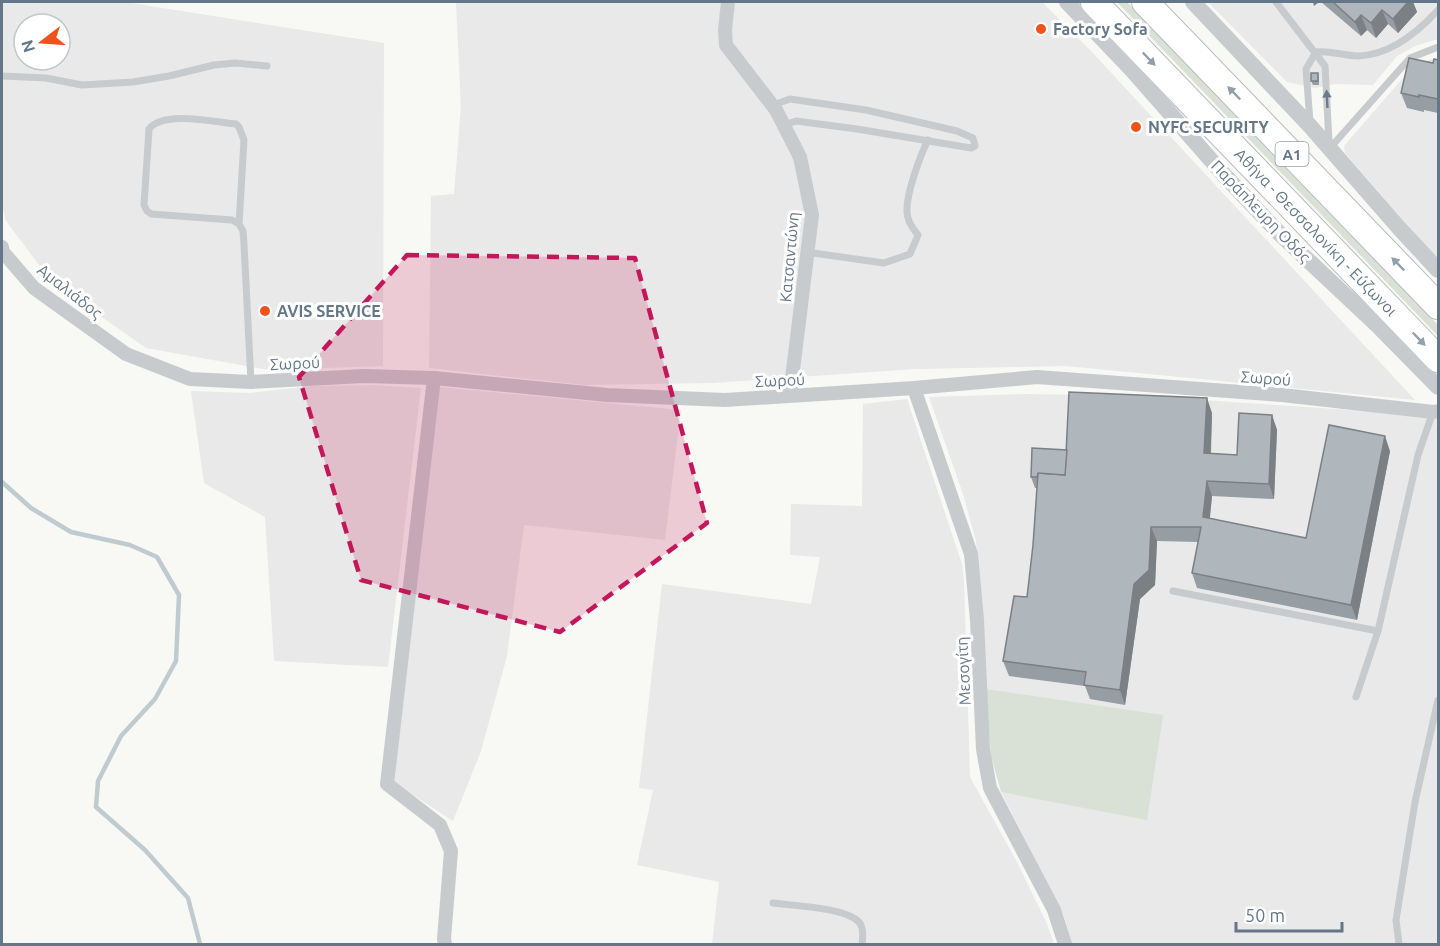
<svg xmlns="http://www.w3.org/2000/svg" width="1440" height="946" font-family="Ubuntu,sans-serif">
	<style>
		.built { fill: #e8e9e8; fill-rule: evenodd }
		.green { fill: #d9e0d5 }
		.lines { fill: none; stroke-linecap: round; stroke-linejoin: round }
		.stream { stroke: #c0cbd0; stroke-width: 4.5 }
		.motorway-casing { stroke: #b9bdc0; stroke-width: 28 }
		.service { stroke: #c7cbce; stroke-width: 7 }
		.minor { stroke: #c7cbce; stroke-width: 14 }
		.tertiary { stroke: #c7cbce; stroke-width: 16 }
		.motorway { stroke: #fff; stroke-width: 26 }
		.wall { fill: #969da3 }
		.shaded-wall { fill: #7a8084 }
		.building { fill: #afb7bd; stroke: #7a8084; stroke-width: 1.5 }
		.oneway { fill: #92a0ac }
		.oneway2 { fill: #697b8c }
		.marked { fill: #c2185b; fill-opacity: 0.2; stroke: #c2185b; stroke-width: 4.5; stroke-dasharray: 12 8; stroke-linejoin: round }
		.poi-dot { fill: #f1511b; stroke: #fff; stroke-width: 2 }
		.labels { text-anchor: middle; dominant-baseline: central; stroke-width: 6; stroke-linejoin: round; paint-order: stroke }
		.shield { fill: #fff; stroke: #92a0ac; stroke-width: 1.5 }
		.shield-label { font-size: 15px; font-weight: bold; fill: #647788 }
		.poi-label { font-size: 16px; font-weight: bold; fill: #647788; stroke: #fff; text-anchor: start }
		.street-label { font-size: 16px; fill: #647788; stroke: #fff }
	</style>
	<rect width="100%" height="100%" fill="#f8f8f4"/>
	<g class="built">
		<path d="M2,2H125L384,43L383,366L269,370L146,348L52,282L6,221L2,203ZM24,24H60V60H24Z"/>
		<path d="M456,2H1042L1090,50L1415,400L1066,366L916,369L713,383L584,385L429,368L431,196L454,194L461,107Z"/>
		<path d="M1208,2H1438V39L1415,46L1397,56L1373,85L1335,84L1315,88L1287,82Z"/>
		<path d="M1438,58V260L1345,153L1344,146L1409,71L1429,60Z"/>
		<path d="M371,385L421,388L388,667L274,661L265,517L204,483L191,391L249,393L312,386Z"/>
		<path d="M439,387L681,410L665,540L524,525L507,656L481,751L453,821L392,781Z"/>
		<path d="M1025,394L1144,396L1438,416V944H1072L1064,916L1001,792L1147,819L985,689L982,605L976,541L963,494L929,397Z"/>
		<path d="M907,399L962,564L964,581L970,777L1018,864L1047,924L1054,944H712L719,882L637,865L653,790L639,788L662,584L811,604L820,557L790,555L791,504L862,506L863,404Z"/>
	</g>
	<g class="green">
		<path d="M1117,2H1127L1438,325V336Z"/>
		<path d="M985,689L1163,715L1147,820L1001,792L991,756Z"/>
	</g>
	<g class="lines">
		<path class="stream" d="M2,482L31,508L71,532L130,545L157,557L179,595L176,661L155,699L121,736L98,781L96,807L145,850L188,898L200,944"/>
		<defs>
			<g id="motorway">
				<path d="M1094,2L1438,359"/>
				<path d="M1145,2L1438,306"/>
			</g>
		</defs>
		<use href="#motorway" class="motorway-casing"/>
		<g class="service">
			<path d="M1276,2L1325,66L1329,142"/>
			<path d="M1316,52C1330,50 1344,56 1358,56C1390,55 1417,33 1438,10"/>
			<path d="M2,76L46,78L82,85L133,82L169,76L214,65L235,63L267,66"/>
			<path d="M773,105L790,99L866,110L957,131L973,138L975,146L971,148L857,129L796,121L784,125"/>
			<path d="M1310,122L1306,69L1316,52"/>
			<path d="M1330,148L1410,58L1438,47"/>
			<path d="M239,224L232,220L151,214L147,211L144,205L149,129C163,110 215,122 236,124L239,127L244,140L239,224L243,231L244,244L251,382"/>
			<path d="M806,252L884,263L910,254L918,235C912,228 906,219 907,209C907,192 920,156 928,140"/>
			<path d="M1173,591L1378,631"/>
			<path d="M1356,697L1378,631L1418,455L1433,412"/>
			<path d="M773,903C793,906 844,907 859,922C864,928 863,937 862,944"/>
			<path d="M1399,944L1396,920L1415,802L1438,700"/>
		</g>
		<g class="minor">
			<path d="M728,2L725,30L726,45L776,110L800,157L812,215L790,395"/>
			<path d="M2,247L3,252L34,288L126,354L190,379L251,382L364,376L434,378L607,395L725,400L914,388L1037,377L1282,395L1433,412L1438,411"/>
			<path d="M434,378L387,784L440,825L451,851L444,939L445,944"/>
			<path d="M914,388L971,554L977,620L983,749L990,788L1054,910L1065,944"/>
		</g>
		<g class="tertiary">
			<path d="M1067,2L1132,70L1225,176L1278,232L1377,325L1438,387"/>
			<path d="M1193,2L1310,126L1400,229L1438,270"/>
		</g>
		<use href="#motorway" class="motorway"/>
	</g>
	<g class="wall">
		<path d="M1321,2H1413L1417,12L1398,33L1388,24L1376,38L1367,30L1361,36Z"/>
		<path d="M1438,60V113L1424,110V112L1407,108L1401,93L1433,63Z"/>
		<path d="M1318,73L1319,77V85H1313L1311,81Z"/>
		<path d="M1212,413L1211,454L1237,455L1272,415L1277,430L1274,499L1212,496L1210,518L1306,538L1390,451L1357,620L1197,588L1192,573L1198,542L1157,541L1155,585L1140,599L1125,705L1090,699L1085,686L1009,676L1003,661L1027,597L1033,545L1037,488H1035L1031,477L1067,450Z"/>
	</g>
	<g class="shaded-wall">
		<path d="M1313,2H1319L1314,6Z"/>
		<path d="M1408,2H1413L1417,12L1398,33L1393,19Z"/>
		<path d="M1382,10L1388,24L1376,38L1371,23Z"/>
		<path d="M1361,15L1367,30L1361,36L1355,22Z"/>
		<path d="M1207,398L1212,413L1210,468L1204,453Z"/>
		<path d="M1272,415L1277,430L1274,499L1269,484Z"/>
		<path d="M1385,436L1390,451L1357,620L1351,605Z"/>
		<path d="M1207,481L1212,496L1208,532L1203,517Z"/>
		<path d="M1151,527L1157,541L1155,585L1140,599L1125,705L1120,690L1134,584Z"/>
	</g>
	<g class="building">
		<path d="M1333,2H1408L1393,19L1382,10L1371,23L1361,15L1355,22Z"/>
		<path d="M1409,58L1433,63L1434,59L1438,60V99L1419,95V97L1401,93Z"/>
		<rect x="1311" y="73" width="7" height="8"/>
		<path d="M1069,392L1207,398L1204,453L1237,455L1239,413L1272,415L1269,484L1207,481L1203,517L1306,538L1329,425L1385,436L1351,605L1192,573L1201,527H1151L1149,570L1134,584L1120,690L1084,685L1086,672L1003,661L1014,596L1027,597L1033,545L1038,473L1065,475Z"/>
		<path d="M1032,448L1067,450L1065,475L1038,473L1037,477H1031Z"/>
	</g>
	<defs><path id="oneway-solid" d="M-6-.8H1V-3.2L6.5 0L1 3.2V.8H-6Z" transform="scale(1.5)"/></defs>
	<g class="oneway">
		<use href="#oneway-solid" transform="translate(1149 59) rotate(46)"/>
		<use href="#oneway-solid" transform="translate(1234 93) rotate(-134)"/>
		<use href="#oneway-solid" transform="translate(1398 264) rotate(-134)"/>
		<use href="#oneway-solid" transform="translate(1419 339) rotate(46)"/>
	</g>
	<use class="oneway2" href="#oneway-solid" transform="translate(1327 99) rotate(-93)"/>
	<path class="marked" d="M407,255L635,258L707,523L560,632L361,580L299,377Z"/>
	<g class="poi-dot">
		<circle cx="1041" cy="29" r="6"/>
		<circle cx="1136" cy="127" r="6"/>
		<circle cx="265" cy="311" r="6"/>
	</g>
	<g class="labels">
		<rect class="shield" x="1275.5" y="142" width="33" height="24" rx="4.5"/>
		<g class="shield-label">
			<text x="1292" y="154">Α1</text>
		</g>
		<g class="poi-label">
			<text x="1053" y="29">Factory Sofa</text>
			<text x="1148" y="127">NYFC SECURITY</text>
			<text x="277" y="311">AVIS SERVICE</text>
		</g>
		<g class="street-label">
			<text transform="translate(1261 211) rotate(46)">Παράπλευρη Οδός</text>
			<text transform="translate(1316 232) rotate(46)">Αθήνα - Θεσσαλονίκη - Εύζωνοι</text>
			<text transform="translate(789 257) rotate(-85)">Κατσαντώνη</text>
			<text transform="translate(70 291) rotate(38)">Αμαλιάδος</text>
			<text transform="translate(295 363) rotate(-3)">Σωρού</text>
			<text transform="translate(1266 378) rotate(4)">Σωρού</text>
			<text transform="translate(780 380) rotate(-3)">Σωρού</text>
			<text transform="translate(963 671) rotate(-93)">Μεσογίτη</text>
		</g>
	</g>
	<rect width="1440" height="946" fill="none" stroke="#647788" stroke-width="6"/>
	<g transform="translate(42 42) rotate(253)"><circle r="28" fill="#ffffff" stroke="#c1c9cf" stroke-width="1.5"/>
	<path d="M0-4.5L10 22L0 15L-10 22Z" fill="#f1511b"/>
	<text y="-9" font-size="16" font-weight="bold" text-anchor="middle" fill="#647788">N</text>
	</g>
	<path d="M1236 922v9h106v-9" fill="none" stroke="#647788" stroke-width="3"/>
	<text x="1245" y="922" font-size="18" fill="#647788" stroke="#ffffff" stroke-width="4.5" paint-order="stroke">50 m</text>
</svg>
